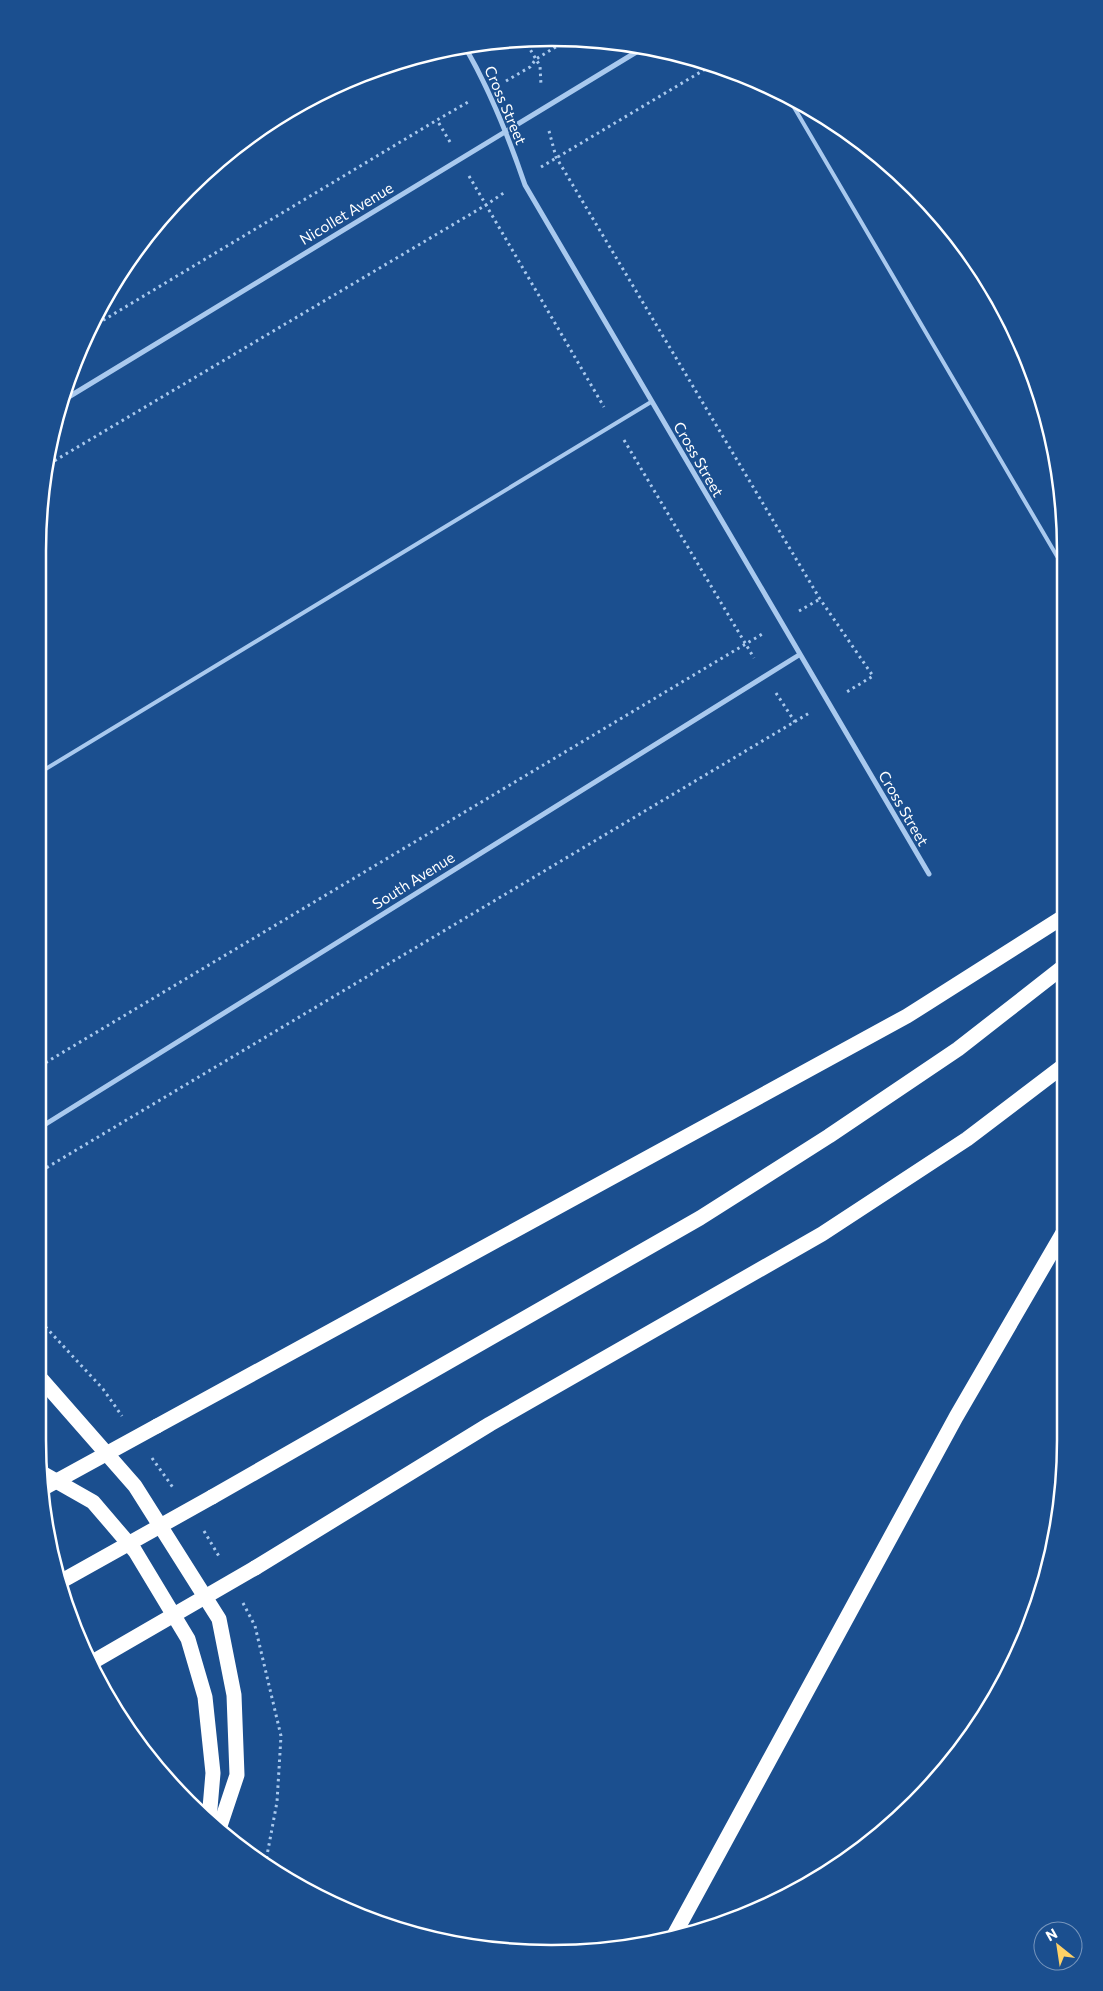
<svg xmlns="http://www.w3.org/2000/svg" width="1103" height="1991" font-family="Commissioner,sans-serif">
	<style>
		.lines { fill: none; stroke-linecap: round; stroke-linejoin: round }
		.path { stroke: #a9c9ee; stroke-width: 3; stroke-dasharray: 2.5 4; stroke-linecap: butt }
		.lane { stroke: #a9c9ee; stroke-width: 4 }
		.street { stroke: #a9c9ee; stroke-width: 5 }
		.highway { stroke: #fff; stroke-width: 15 }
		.highway-bridge { stroke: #fff; stroke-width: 15 }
		.labels { text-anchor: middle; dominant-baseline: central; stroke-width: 4; stroke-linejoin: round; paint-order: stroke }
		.street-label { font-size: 15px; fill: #fff; stroke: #1b4f8f }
		.rim { fill: none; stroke: #fff; stroke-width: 2.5 }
	</style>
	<rect width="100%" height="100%" fill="#1b4f8f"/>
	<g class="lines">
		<g class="path">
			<path d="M524,39L540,66L541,85"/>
			<path d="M506,81L530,67L536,59L567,40"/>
			<path d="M549,131L556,157L820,599L873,676L845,693"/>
			<path d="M450,142L437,120L470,101"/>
			<path d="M541,167L714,64"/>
			<path d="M469,176L486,205L505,192"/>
			<path d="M92,327L437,120"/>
			<path d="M624,440L754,658"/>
			<path d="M49,464L486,205L604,407"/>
			<path d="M799,611L820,599"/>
			<path d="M776,693L795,722"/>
			<path d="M40,1066L764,633"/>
			<path d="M41,1171L811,712"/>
			<path d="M41,1322L103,1389L122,1416"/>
			<path d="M152,1458L174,1489"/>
			<path d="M204,1531L220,1558"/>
			<path d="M243,1603L255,1626L281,1736L277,1802L265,1866"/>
		</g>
		<g class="lane">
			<path d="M788,97L1061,563"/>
			<path d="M39,773L651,402"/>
		</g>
		<g class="street">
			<path d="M465,47C490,90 509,138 525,185L929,874"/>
			<path d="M62,401L643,48"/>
			<path d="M41,1127L799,655"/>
		</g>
		<g class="highway">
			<path d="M42,1380L135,1486L219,1619L234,1695L237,1775L219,1829"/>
			<path d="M157,1426L907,1016L1063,917"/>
			<path d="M42,1473L93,1502L135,1551L188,1639L205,1697L213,1773L209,1820"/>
			<path d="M212,1497L700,1218L829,1136L958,1049L1063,967"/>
			<path d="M255,1568L490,1424L822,1234L967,1139L1063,1066"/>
			<path d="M673,1937L956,1417L1064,1231"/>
		</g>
		<g class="highway-bridge">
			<path d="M42,1489L157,1426"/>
			<path d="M60,1582L212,1497"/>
			<path d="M96,1660L255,1568"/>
		</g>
	</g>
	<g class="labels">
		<g class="street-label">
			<text transform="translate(506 105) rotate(67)">Cross Street</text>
			<text transform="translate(346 213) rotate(-31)">Nicollet Avenue</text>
			<text transform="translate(699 459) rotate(60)">Cross Street</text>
			<text transform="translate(904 808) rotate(60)">Cross Street</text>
			<text transform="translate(413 880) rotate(-32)">South Avenue</text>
		</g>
	</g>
	<path d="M0 0H1103V1991H0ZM551 46H552A505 505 0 0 1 1057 551V1440A505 505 0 0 1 552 1945H551A505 505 0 0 1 46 1440V551A505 505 0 0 1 551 46Z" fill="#1b4f8f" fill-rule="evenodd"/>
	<path class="rim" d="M551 46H552A505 505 0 0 1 1057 551V1440A505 505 0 0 1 552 1945H551A505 505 0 0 1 46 1440V551A505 505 0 0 1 551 46Z"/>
	<g transform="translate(1058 1946) rotate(330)"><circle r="24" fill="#1b4f8f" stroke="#7695bc"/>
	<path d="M0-4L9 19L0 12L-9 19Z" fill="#ffd166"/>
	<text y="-8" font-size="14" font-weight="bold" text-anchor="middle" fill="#ffffff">N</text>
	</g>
</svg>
